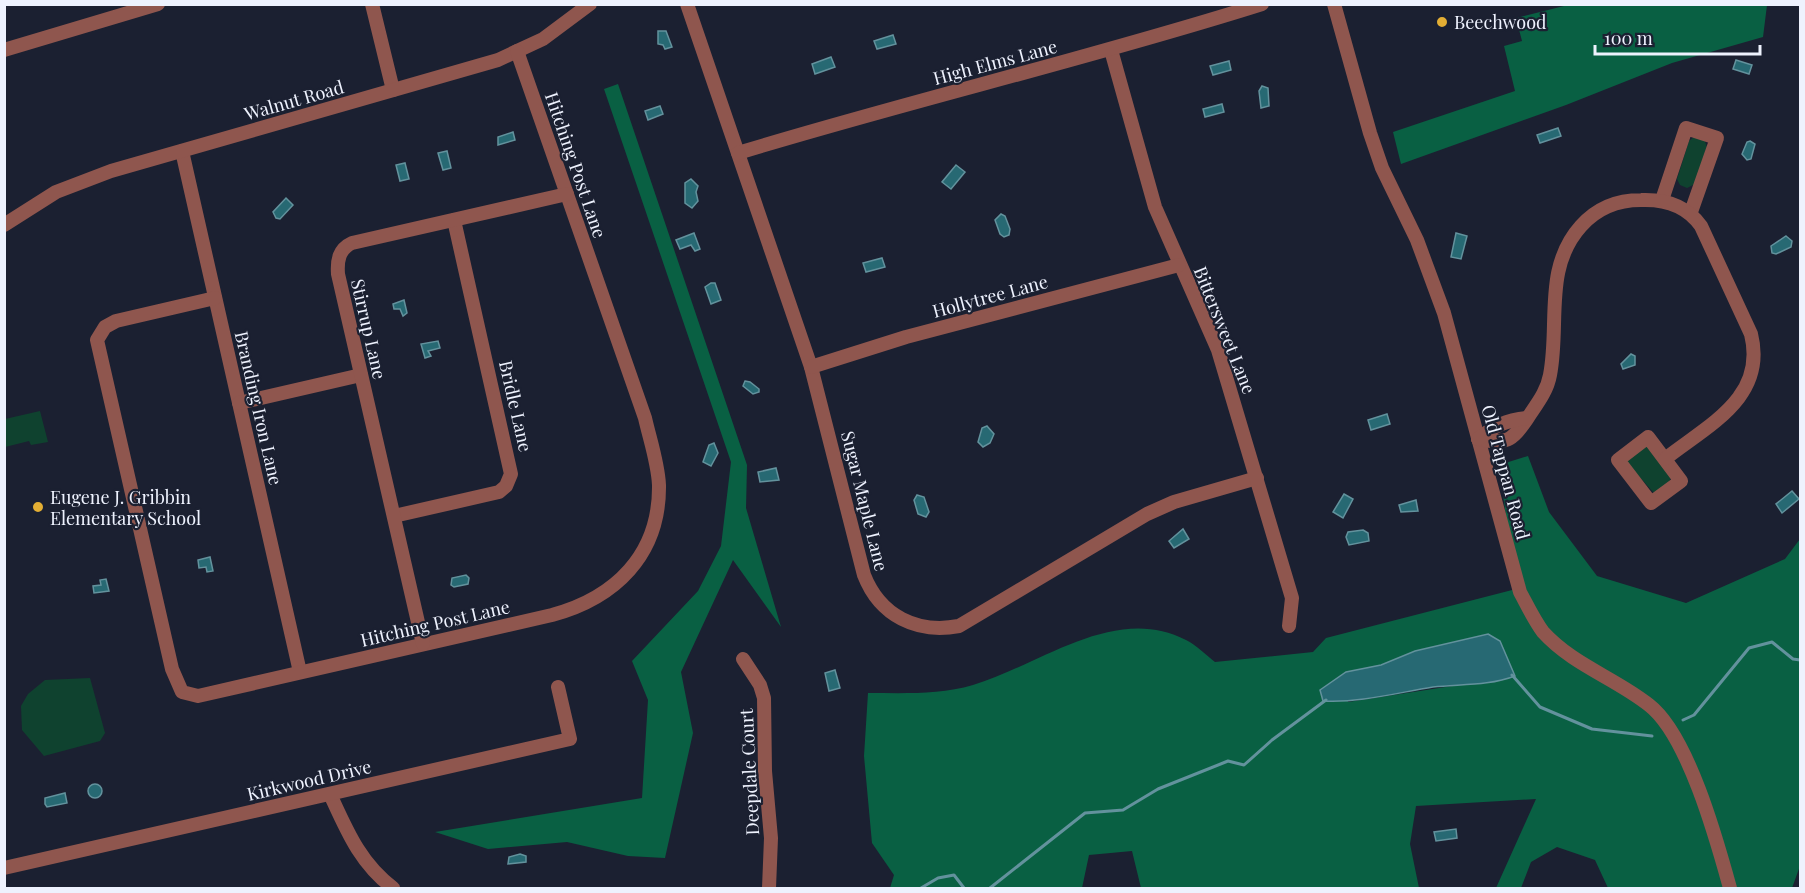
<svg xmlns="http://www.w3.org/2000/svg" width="1805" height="893" font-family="'Playfair Display',serif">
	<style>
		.green { fill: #0f422f }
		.forest { fill: #096043; fill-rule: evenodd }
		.water { fill: #276973; stroke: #63929d; stroke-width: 1.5 }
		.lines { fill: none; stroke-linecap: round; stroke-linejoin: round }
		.stream { stroke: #63929d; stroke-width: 3 }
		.minor { stroke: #8f564e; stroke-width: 14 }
		.poi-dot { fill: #e3ae34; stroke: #1b2031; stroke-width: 2 }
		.labels { text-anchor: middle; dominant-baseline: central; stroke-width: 4.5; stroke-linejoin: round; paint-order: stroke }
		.poi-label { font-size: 18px; fill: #eef2fe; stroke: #1b2031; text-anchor: start }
		.street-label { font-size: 18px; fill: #eef2fe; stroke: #1b2031 }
	</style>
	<rect width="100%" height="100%" fill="#1b2031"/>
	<g class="green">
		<path d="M1694,137L1704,139L1707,147L1695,184L1687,188L1680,185L1677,179L1689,141Z"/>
		<path d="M40,411L48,442L31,445L29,441L5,447V419Z"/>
		<path d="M1647,445L1671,477L1669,483L1654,493L1627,463V457Z"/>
		<path d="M90,678L105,733L100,741L44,756L22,730L21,706L28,694L45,680Z"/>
	</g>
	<g class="forest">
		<path d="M1568,5H1767L1763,37L1672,63L1566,105L1401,164L1393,132L1515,91L1504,46L1522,41L1516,18Z"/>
		<path d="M618,84L747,465L746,508L781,627L733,560L681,672L693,733L665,858L628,856L567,842L488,849L435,832L642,798L648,700L632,661L698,591L721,546L731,462L604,89Z"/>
		<path d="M1528,456L1549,512L1597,576L1686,603L1785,559L1800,539V866L1792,888H1608L1595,860L1557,847L1531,862L1521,888H1496L1536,799L1416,806L1410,844L1419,888H1141L1132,851L1089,855L1082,888H890L894,875L872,843L864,756L868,693C903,693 939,695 973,685C1040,665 1115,603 1186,640C1196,645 1206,655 1215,662L1313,652L1326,638L1516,589L1499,465ZM1488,634L1465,684L1348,702L1346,672L1381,665L1415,651Z"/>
	</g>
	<g class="water">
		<path d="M658,31H666L672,47L665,49L663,45L658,44Z"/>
		<path d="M893,35L896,44L877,49L874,41Z"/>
		<path d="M831,57L835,67L815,74L812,64Z"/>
		<path d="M1736,60L1752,65L1749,74L1733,69Z"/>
		<path d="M1229,61L1231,70L1213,75L1210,66Z"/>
		<path d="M1262,86L1268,88L1269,106L1261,108L1259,91Z"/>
		<path d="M1222,104L1224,112L1205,117L1203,109Z"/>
		<path d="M660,106L663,114L648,120L645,111Z"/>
		<path d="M1558,128L1561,136L1540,143L1537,135Z"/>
		<path d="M513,132L515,140L498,145V137Z"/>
		<path d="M1750,141L1755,144L1751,159L1747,160L1742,154L1747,142Z"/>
		<path d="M447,151L451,168L443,170L438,153Z"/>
		<path d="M405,163L409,179L400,181L396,165Z"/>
		<path d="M956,165L965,172L951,189L942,182Z"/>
		<path d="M691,179L698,186L696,192L698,201L692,208L685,203V183Z"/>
		<path d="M286,198L293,205L280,219L276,218L273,212Z"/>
		<path d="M1001,214L1005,216L1010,229L1009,235L1004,237L1000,234L995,220Z"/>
		<path d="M694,233L700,249L695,251L691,245L680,249L676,240Z"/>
		<path d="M1456,233L1467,236L1461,259L1451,257Z"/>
		<path d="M1786,236L1792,241L1791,247L1776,254L1772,253L1771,246Z"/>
		<path d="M882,258L885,267L866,272L863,263Z"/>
		<path d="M711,283H715L721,300L711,304L705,287Z"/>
		<path d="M404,300L407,313L403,316L400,309H394L393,304Z"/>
		<path d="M438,341L440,348L428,351L431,356L425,358L421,344Z"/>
		<path d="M1631,354L1635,356V365L1623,369L1621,364Z"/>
		<path d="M745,381L750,382L759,389V392L753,394L743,386Z"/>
		<path d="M1387,414L1390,424L1371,430L1368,420Z"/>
		<path d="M987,426L994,434L990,443L983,447L978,442L982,428Z"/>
		<path d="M714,443L718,453L711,466L703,462L709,445Z"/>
		<path d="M776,468L779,480L760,482L758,472Z"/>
		<path d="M1792,491L1799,499L1782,513L1776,504Z"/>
		<path d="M1344,494L1353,499L1343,518L1333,512Z"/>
		<path d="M917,495L924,497L929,512L926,517L918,514L914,500Z"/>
		<path d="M1416,500L1418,511L1401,512L1399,505Z"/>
		<path d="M1183,529L1189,539L1174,548L1169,541Z"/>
		<path d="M1363,530L1368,533L1369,541L1349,545L1346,537L1348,532Z"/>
		<path d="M210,557L213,571L207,572L206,567L199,568L198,560Z"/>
		<path d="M466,575L469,578L468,584L454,587L451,585L452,578Z"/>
		<path d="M106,579L109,591L94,593L93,586L101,585L100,580Z"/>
		<path d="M1488,634L1500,641L1515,676C1489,686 1460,684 1433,687C1396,693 1360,703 1323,701L1320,690L1346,672L1381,665L1415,651Z"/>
		<path d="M835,670L840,688L829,691L825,673Z"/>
		<circle cx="95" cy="791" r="7"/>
		<path d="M65,793L67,803L47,807L45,804V798Z"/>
		<path d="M1456,829L1457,838L1436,841L1434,832Z"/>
		<path d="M520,854L526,856V862L508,864L509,857Z"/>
	</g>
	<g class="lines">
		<g class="stream">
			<path d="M1512,675L1540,707L1592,729L1652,736"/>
			<path d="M1683,720L1694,715L1749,648L1772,642L1793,659L1800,660"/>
			<path d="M921,888L938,878L954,875L964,888"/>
			<path d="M990,888L1085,813L1123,810L1158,789L1228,761L1244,765L1272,740L1326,700"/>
		</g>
		<g class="minor">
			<path d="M372,4L393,90"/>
			<path d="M687,4L811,367L864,575C880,616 917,634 959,626L1147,514L1174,502L1257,478"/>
			<path d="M1334,4L1370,133L1382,168L1417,240L1444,313L1520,592C1527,605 1534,620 1543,632C1573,665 1615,678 1649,705C1688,735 1717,841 1730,888"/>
			<path d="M4,50L158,4"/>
			<path d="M1111,50L1155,207L1218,350L1292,598L1289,626"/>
			<path d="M182,151L300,672"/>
			<path d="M738,153C912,100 1088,59 1262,4"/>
			<path d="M1662,200L1686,128L1717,138L1691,212"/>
			<path d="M4,225L56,192L111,171L498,60L543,39L590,4"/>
			<path d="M215,298L116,321L105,327L97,340L172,669L182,692L198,696L552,615C615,598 660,555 659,485C658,463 650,440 645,418L517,51"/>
			<path d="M811,367L906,337L1179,265"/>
			<path d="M239,403L361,375"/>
			<path d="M1648,437L1681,481L1651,503L1618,460Z"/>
			<path d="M1478,439C1507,444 1511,442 1527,419C1536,405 1547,392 1550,375C1560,324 1543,268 1581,226C1597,208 1618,200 1641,200C1665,199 1687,206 1701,226L1751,334C1767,398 1708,425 1665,459"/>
			<path d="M1478,439C1494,426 1506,420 1527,418"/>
			<path d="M394,516L499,492L506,486L511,474L454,220"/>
			<path d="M423,644L338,274C337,260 339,249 352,243L567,194"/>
			<path d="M743,659L760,685L764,698L765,771L771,838L769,888"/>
			<path d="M330,794C347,831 360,863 393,888"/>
			<path d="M4,868L570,739L558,687"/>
		</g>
	</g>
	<g class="poi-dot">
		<circle cx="1442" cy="22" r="6"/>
		<circle cx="38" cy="507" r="6"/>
	</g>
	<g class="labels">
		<g class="poi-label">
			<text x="1454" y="22">Beechwood</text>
			<text x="50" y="497">Eugene J. Gribbin<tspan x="50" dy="21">Elementary School</tspan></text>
		</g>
		<g class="street-label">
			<text transform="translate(995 62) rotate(-15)">High Elms Lane</text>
			<text transform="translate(294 100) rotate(-16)">Walnut Road</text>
			<text transform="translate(576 165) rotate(71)">Hitching Post Lane</text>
			<text transform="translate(990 296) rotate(-15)">Hollytree Lane</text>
			<text transform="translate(369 329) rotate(77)">Stirrup Lane</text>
			<text transform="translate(1225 330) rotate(68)">Bittersweet Lane</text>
			<text transform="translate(516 406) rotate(77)">Bridle Lane</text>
			<text transform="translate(259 408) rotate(77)">Branding Iron Lane</text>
			<text transform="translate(1506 472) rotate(75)">Old Tappan Road</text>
			<text transform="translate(865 501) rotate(76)">Sugar Maple Lane</text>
			<text transform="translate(435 623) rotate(-13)">Hitching Post Lane</text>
			<text transform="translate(749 772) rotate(-93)">Deepdale Court</text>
			<text transform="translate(309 780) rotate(-13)">Kirkwood Drive</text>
		</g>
	</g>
	<rect width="1805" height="893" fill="none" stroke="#eef2fe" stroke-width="12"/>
	<path d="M1595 45v9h165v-9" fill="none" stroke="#eef2fe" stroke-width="3"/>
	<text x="1604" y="45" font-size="18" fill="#eef2fe" stroke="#1b2031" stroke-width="4.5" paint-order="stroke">100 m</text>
</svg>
